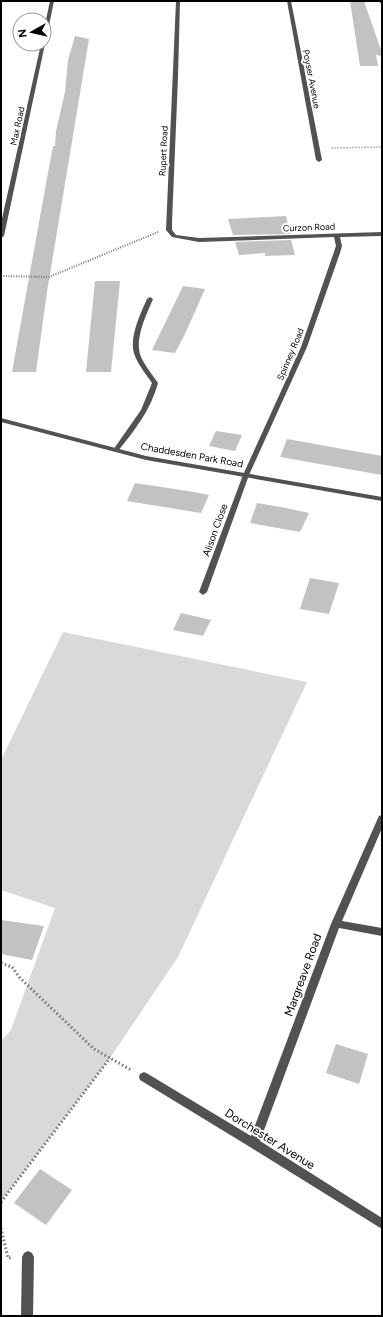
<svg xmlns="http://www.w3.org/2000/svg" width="383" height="1317" font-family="Figtree,sans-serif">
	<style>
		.green { fill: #d9d9d9 }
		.building { fill: #c2c2c2 }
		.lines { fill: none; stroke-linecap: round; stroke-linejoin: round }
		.path-far2 { stroke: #747474; stroke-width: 1.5; stroke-dasharray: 0.5 1; stroke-linecap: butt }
		.path-far1 { stroke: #747474; stroke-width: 2; stroke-dasharray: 1 1.5; stroke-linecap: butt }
		.path { stroke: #747474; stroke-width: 3; stroke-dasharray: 1.5 2.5; stroke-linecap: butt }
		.minor { fill: #525252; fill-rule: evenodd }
		.tertiary { fill: #525252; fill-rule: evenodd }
		.labels { text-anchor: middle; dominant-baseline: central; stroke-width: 4; stroke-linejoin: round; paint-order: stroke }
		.far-street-label { font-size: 9px; fill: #000; stroke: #fff }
		.street-label { font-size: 10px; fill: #000; stroke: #fff }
		.near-street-label { font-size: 12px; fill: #000; stroke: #fff }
	</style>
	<rect width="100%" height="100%" fill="#fff"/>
	<path class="green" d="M63,632L307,682L178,957L110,1058L1,1202V1041L11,1030L55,908L1,890V760Z"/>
	<g class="building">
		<path d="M350,1H364L382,53V56L376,55L378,66H360Z"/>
		<path d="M75,36L89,39L47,292L36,372H12L49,167L53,146H55L56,131L65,92L68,60Z"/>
		<path d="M286,216L290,234L233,235L228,219Z"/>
		<path d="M291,240L295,255L265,256V253L239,255L235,242Z"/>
		<path d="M95,281H120L111,372H86Z"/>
		<path d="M183,286L205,289L185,334L175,353L152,350Z"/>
		<path d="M216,431L242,435L235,451L209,446Z"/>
		<path d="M287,439L382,456V475L280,457Z"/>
		<path d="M135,483L188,491L209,495L201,513L127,501Z"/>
		<path d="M257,503L281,507L309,513L300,532L250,523Z"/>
		<path d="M310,578L339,583L329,614L300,609Z"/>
		<path d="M181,613L211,620L203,636L173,630Z"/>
		<path d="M1,920L44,926L32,960L1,954Z"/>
		<path d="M336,1044L368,1054L359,1084L326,1073Z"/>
		<path d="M40,1169L72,1190L46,1225L14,1203Z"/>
	</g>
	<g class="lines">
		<path class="path-far2" d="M331,148L382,147"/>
		<path class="path-far1" d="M1,276L49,277L158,232"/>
		<g class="path">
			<path d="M1,963L12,967L20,978L94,1049L131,1070"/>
			<path d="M1,1202L110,1058"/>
			<path d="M1,1228L8,1258H11"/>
		</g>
		<g class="minor">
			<path d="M176,1H180L178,77L172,222V230L176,235L199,238L382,232V236L340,237L342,246L340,253L307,347L249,475L207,592L203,595L199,592L243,475L301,347L336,246L334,237L199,242L172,237L166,230Z"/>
			<path d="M287,1H291L322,160L319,162L316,160Z"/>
			<rect x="380" y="1" width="2" height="2"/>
			<path d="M150,297L153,299C146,316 134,339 141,357C145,366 152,374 158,383C151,409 135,430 118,451L116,452L113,450L141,410L152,383C146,374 139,366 135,356C128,339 140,315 147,299Z"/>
			<path d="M382,815V828L342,921L382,928V936L339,928L260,1141L382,1218V1229L250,1147L140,1080L139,1077L140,1074L144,1072L148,1074L251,1136L331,924L378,818L379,816Z"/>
			<path d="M28,1251L32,1253L34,1257L33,1316H21L22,1257L24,1253Z"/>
		</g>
		<g class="tertiary">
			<path d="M50,1H54L46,40L44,41V29Z"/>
			<path d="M44,43L45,44L4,236L1,238V223L41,44H44Z"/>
			<path d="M1,418L146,456L382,497V501L146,460L1,422Z"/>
		</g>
	</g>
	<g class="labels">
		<g class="far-street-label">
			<text transform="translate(312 79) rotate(79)">Poyser Avenue</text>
			<text transform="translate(17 126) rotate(-78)">Max Road</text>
			<text transform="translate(163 151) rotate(-87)">Rupert Road</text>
			<text transform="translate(309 227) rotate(-2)">Curzon Road</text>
			<text transform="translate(290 354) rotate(-67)">Spinney Road</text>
		</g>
		<g class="street-label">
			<text transform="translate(192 455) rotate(10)">Chaddesden Park Road</text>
			<text transform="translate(215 530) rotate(-70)">Alison Close</text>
		</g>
		<g class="near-street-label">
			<text transform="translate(303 975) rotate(-70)">Margreave Road</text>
			<text transform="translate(270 1139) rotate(32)">Dorchester Avenue</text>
		</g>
	</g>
	<rect width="383" height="1317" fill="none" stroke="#000000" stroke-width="4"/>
	<g transform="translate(32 32) rotate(262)"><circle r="19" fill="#ffffff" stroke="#999999"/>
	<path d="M0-3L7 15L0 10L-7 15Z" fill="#000000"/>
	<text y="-6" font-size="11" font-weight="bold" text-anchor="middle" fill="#000000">N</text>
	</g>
</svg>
